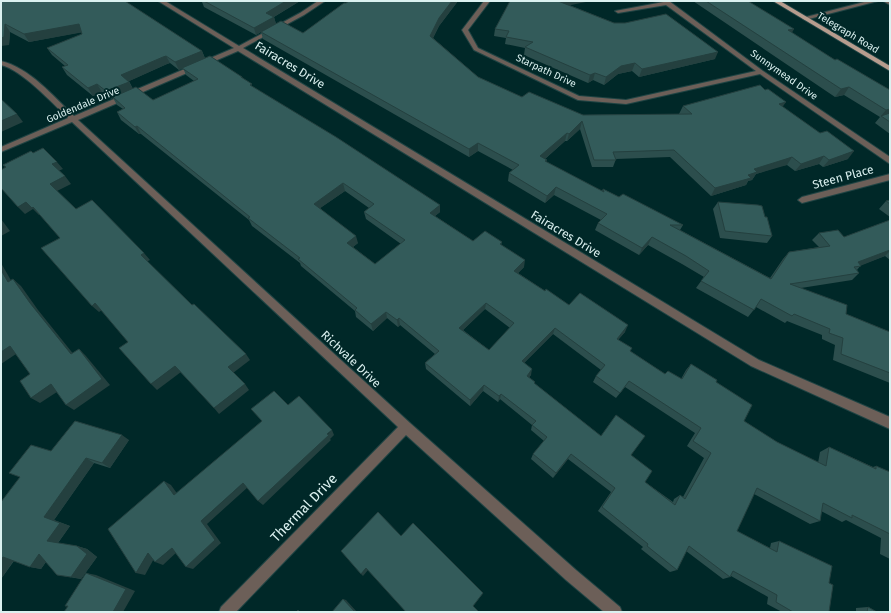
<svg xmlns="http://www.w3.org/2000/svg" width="891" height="613" font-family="'Fira Sans',sans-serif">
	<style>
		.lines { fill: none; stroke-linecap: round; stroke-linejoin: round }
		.minor-casing { stroke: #1f4444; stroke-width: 2 }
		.major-casing { stroke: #1f4444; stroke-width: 2 }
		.minor { fill: #6c5f58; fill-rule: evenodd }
		.major { fill: #b79c8e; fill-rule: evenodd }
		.wall { fill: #2c4e4d; fill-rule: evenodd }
		.shaded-wall { fill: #24403f }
		.building { fill: #335b5a; stroke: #24403f; fill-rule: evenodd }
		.labels { text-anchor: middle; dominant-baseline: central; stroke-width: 4; stroke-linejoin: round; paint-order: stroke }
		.far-street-label { font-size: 10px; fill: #dbf1f0; stroke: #002828 }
		.street-label { font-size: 12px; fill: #dbf1f0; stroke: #002828 }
		.near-street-label { font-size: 14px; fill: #dbf1f0; stroke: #002828 }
	</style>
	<rect width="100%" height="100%" fill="#002828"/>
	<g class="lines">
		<defs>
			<g id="minor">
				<path d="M158,1H165L239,46L300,13L318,1H325L304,15L243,48L759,360L890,417V429L751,366L238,51L78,120L410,423L576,570L620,607L622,612H604L566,580L406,435L236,612H219L221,607L398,427L72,122L1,152V147L68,118C52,103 22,70 1,65V61C30,68 53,96 74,116L234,48Z"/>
				<path d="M484,1H490L468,30L478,48L579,96L626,100L756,71L666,5L618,13L615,11L669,1L763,71L890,157V164L760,74L626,104L578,100L474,50L462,30Z"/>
				<path d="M868,1H878L805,20L802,18Z"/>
				<path d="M883,1H890V5Z"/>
				<path d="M890,174V180L802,203L798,200L802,197Z"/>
			</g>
			<path id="major" d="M773,1H780L890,66V71Z"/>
		</defs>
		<use href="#minor" class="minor-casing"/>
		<use href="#major" class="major-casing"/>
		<use href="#minor" class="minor"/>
		<use href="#major" class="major"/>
	</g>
	<g class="wall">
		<path d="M1,1L202,51L205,58L242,77L243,79L252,86L440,212L435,216L473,241L502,242L501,245L524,267L518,273L545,291L569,305L625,332L618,339L630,351L665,374L681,379L686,370L691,364L716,382L744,421L777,442L818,463L820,452L829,447L873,467L876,466L890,472V559L880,554L881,538L846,520L842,522L821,511L820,521L810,524L754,494L737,531L770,548L771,543L779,541L829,583V612H782L767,604L768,597L731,576L730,577L723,579L686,551L677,570L670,572L641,549L643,547L598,511L611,492L568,459L553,478L531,459L533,454L544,441L531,430L532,425L500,399L498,402L483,391L470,406L426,369L425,363L435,354L400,325L398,327L387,318L373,331L356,317L355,311L301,266L300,263L252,226L249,220L141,134H139L121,120L117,112L123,109L117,105L113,98L110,99L102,92L93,96L67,75L62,67L65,66L52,55L47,48L82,34V32L29,42L10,32L9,45ZM170,63L179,70L183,68L186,75L194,81L153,100L133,89L129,81L167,64ZM345,191L369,208L364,212L366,219L401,244L375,264L353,247L358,243L320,208ZM485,309L510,328L489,350L463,330ZM553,334L601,370L596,376L593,382L616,398L625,387L695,433L687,446L704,458L683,497L680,495L674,499L673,502L645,482L631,455L601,436L534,383L535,382L529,377L531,375L524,363Z"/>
		<path d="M200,1H300L274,17L276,24L303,33L349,1H458L439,26L433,38L478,77L522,97L583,115L680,114H679L683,106L783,107L848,159L823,167L819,164L795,171L787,165L781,166L756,174L752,180L748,181L746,185L711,196L670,157L616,159L613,167H592L580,129L567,141H565L545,159L546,162L602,191L603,189L619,197L683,225L680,230L770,278L783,259L789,252L819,247L812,240L819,233L844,237L890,220V260L885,256L861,265L857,270L859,273L852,280L801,288L846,314L890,332V383L833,360L835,345L822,339V335L787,321L785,323L756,307L748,317L696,288L704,277L682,264L648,245L639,255L595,230L598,223L601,220L554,195L545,203L508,181L509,173L513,170L478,151L469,157L263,39L261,32L256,35L204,7L202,2Z"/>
		<path d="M693,1H748L792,33L835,60L890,90V134L875,123L880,117L844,95L835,97Z"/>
		<path d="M569,5L614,23L715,59L639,77L632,71L618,74L604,85L593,80L588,83L524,55L525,48L505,44L506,38L494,36L495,29Z"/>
		<path d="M890,200V217L879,209L886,201Z"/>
		<path d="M718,202L765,217L772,236L767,243L720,238L713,209Z"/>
		<path d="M129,440L110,468L94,463L54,520L70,526L58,543L77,546L87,549L97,557L81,579L57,575L46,562L41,569L30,567L14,561L1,579L20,477L9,473L51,451Z"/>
		<path d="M868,607L877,612H856V608Z"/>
	</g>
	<g class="shaded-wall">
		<path d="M286,1H300L272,18L274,17L276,24L261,32L256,35L254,28L266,13Z"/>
		<path d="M452,1H458L439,26L430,44V36L439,18Z"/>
		<path d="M557,1H591L556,8Z"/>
		<path d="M5,24L10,32L9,45L1,46V38Z"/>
		<path d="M79,24L84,32L29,42L24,34Z"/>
		<path d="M794,29L790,36L788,30Z"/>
		<path d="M202,51L205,59L179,70L175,62Z"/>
		<path d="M718,52L715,59L639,77L642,69Z"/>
		<path d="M166,56L170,63L167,64L125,83L121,75Z"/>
		<path d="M635,63L632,71L618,74L604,85L606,77L621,66Z"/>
		<path d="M595,73L593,80L588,83L590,75Z"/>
		<path d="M129,82L133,89L110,99L106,91Z"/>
		<path d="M97,84L102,92L93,96L88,88Z"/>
		<path d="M849,87L844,95L835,97L841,89Z"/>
		<path d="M786,102L781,109L779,104Z"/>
		<path d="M890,109V115L881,116L886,110Z"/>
		<path d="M17,114L23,122L1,132V121Z"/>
		<path d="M582,121L580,129L567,141L569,134Z"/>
		<path d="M137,126L141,134H139L135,127Z"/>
		<path d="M567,133L565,141L539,164L540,156Z"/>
		<path d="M478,143V151L469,157V149Z"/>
		<path d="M854,151L848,159L823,167L829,160Z"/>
		<path d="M824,156L819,164L795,171L801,164Z"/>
		<path d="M792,157L787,165L756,174L752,180L748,181L746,185L711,196L715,188L748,175L754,169Z"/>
		<path d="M57,162L63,169L58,171L52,164Z"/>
		<path d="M65,176L71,184L57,191L50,184Z"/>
		<path d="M343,183L345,191L316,211L314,204Z"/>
		<path d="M556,187L554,195L545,203L547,196Z"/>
		<path d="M26,202L33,207L40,214L39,215L33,209L25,214L18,207Z"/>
		<path d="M440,205V212L430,220V213Z"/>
		<path d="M1,219L10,231L1,236Z"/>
		<path d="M356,236L358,243L349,250L347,243Z"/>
		<path d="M652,237L648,245L639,255L642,248Z"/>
		<path d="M890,250V251L885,256L860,266L858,262Z"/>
		<path d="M144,253L150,260L146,262L141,255Z"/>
		<path d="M525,260L524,267L513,278L514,271Z"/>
		<path d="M1,263L16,289L8,282L1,270Z"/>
		<path d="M13,279L21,286L38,310L79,361L71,354L30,303Z"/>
		<path d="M95,303L102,310L99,312L92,306Z"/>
		<path d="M486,303L485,309L459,334V328Z"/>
		<path d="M386,312L387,318L373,331L371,324Z"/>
		<path d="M399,318L400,325L398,327L397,320Z"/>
		<path d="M628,325L625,332L614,345L617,339Z"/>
		<path d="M555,328L553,334L520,367L522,361Z"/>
		<path d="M10,346L19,352L1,364V352Z"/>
		<path d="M79,349L86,356L110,385L74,410L66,405Z"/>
		<path d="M246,354L250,360L233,373L228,367Z"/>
		<path d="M175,366L181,372L157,390L151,384Z"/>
		<path d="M532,369L531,375L525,382L527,376Z"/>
		<path d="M51,384L60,390L40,403L31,398Z"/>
		<path d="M245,384L249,390L219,414L214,408Z"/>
		<path d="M484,385L483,391L470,406V400Z"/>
		<path d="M501,394L500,399L498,402L499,396Z"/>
		<path d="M332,430L334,435L330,439L331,440L263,505L258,501Z"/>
		<path d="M122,435L129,440L110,468L102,463Z"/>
		<path d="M571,454L568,459L553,478L556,473Z"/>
		<path d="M86,458L94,463L54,520L70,526L57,544L47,541L44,517Z"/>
		<path d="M164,481L171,485L181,499L174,495Z"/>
		<path d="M243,483L248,487L207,524L221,543L193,569L186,567L201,521Z"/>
		<path d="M77,546L87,549L97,557L81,579L71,577Z"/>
		<path d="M172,548L179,550L163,565L155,562Z"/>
		<path d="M148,553L156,555L145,575L136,573Z"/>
		<path d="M39,554L49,557L41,569L30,567Z"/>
		<path d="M3,557L14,560L1,579V560Z"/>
		<path d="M366,568L368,570L363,576L361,574Z"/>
		<path d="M86,573L96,575L135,591L123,612H113Z"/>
		<path d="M343,599L346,600L357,612H355Z"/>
	</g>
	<g class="building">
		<path d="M1,1H125L202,51L175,62L166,56L163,57L121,75L129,82L106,91L97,84L88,88L62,67L68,65L47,48L82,34L79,24L24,34L5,24L4,37L1,38Z"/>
		<path d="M204,1H286L266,13L274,17L254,28Z"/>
		<path d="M349,1H452L439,18L430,36L478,77L522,97L529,92L583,115L692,114L683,106L760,85L765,90L768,89L786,102L779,104L820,133L827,131L854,151L829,160L824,156L801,164L792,157L786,159L754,169L757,172L748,175L751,178L715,188L674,150L613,152L616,160H594L582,121L569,134L567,133L540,156L547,160L545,161L604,192L603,189L619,197L623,194L683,225H670L771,279L789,252L830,246L819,233L838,230L844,237L890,220V250L858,262L861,266L854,267L859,273L790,284L847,305L846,314L890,332V373L841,354L843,338L829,333L830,329L794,314L792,316L761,299L754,310L701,281L709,271L686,256L652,237L642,248L598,223L607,214L556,187L547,196L509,173L519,165L478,143L469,149L261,32L281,21L303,33L344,3H346Z"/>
		<path d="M510,1H558L614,23H625L666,14L718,52L642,69L635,63L621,66L606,77L595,73L590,75L525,47L533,42L506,37L509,31L495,29Z"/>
		<path d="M706,1H748L794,29L788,30L835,60L837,59L890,90V109L886,110L849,87L841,89Z"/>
		<path d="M210,56L242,77H241L252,84L250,85L336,137L440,205L430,213L473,241L485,231L502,242L500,244L525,260L514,271L545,291L546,289L569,305L580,293L628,325L617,339L632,348L630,351L665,374L668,371L682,379L691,364L717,380L716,382L752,405L744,421L777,442L826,466L829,447L876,469V466L890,472V534L852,515V518L823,503L820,521L757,488L737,531L777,552L779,541L832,566L829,583L833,585L829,612H793L776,602L777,595L733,571L730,577L689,546L677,570L647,546L648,544L602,507L615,488L571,454L556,473L533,454L547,437L532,425L536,421L501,394L499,396L484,385L470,400L425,363L439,351L399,318L397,320L386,312L371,324L355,310L357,308L298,259L300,258L248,218L250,217L137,126L135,127L117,112L125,108L113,97L136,87L153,100L198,79L182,68ZM343,183L374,204L364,212L405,240L375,264L347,243L356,236L314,204ZM486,303L514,323L489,350L459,328ZM555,328L605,365L596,376L620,393L629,381L701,428L693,441L711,453L685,499L680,495L675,505L645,482L652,471L631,455L645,436L616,415L601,436L534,383L535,382L527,376L532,369L522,361Z"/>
		<path d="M1,99L17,114L1,121Z"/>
		<path d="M890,113V122L881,116Z"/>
		<path d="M43,148L57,162L52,164L65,176L50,184L76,209L92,200L144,253L141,255L192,305L194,304L246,354L228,367L245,384L214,408L175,366L151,384L119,348L128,342L95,303L92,306L41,248L60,238L33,207L32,208L26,202L18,207L1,188V170L6,167L3,165L31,151L33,153Z"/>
		<path d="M890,200V204L886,201Z"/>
		<path d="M718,202L758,205L762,206L765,217H767L772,236L725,231Z"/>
		<path d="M1,270L8,282L13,279L30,303L71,354L79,349L102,379L66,405L51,384L31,398L20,381L30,374L10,346L1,352Z"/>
		<path d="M274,391L288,405L299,396L332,430L327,434L329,435L258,501L243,483L201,521L215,540L186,567L172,548L155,562L148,553L136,573L108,529L164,481L174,495L262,421L251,409Z"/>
		<path d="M75,421L122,435L102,463L86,458L44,517L60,523L47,541L77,546L87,554L71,577L57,575L39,554L30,567L3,557L1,560V502L20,477L9,473L31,445L51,451Z"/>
		<path d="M378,512L401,536L413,523L483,593L473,606L479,612H406L366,568L361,574L341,551Z"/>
		<path d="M86,573L126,589L113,612H64L68,606H65Z"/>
		<path d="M343,599L355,612H332Z"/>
		<path d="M868,607L877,612H867Z"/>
		<path d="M298,610L300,612H296Z"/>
	</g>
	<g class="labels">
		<g class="far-street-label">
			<text transform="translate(848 33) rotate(31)">Telegraph Road</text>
			<text transform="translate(546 71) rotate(25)">Starpath Drive</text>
			<text transform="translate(784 75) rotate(35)">Sunnymead Drive</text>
			<text transform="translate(83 105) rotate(-23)">Goldendale Drive</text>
		</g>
		<g class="street-label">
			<text transform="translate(290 65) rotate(31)">Fairacres Drive</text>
			<text transform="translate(843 177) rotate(-15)">Steen Place</text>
			<text transform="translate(566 234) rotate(31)">Fairacres Drive</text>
			<text transform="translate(351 359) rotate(43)">Richvale Drive</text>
		</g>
		<g class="near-street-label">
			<text transform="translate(304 508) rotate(-46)">Thermal Drive</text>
		</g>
	</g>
	<rect width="891" height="613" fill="none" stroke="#dbf1f0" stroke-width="4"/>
</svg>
